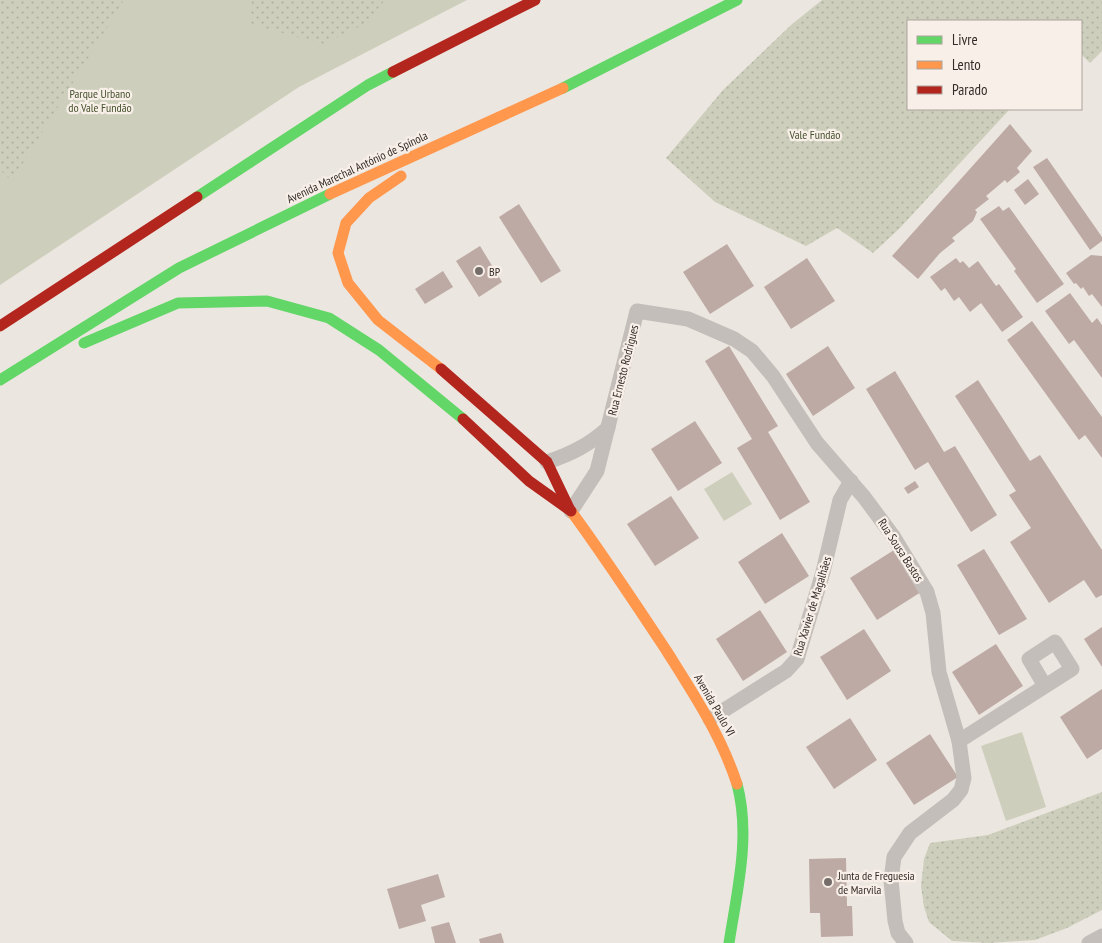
<svg xmlns="http://www.w3.org/2000/svg" width="1102" height="943" font-family="'PT Sans Narrow',sans-serif">
	<style>
		.green { fill: #cdcfbc }
		.garden { fill: url(#garden-dots) }
		.building { fill: #beaaa4 }
		.lines { fill: none; stroke-linecap: round; stroke-linejoin: round }
		.street { stroke: #c4beba; stroke-width: 15 }
		.fast { stroke: #63d668; stroke-width: 11 }
		.slow { stroke: #ff974d; stroke-width: 11 }
		.jam { stroke: #b3261e; stroke-width: 11 }
		.poi-dot { fill: #756d69; stroke: #f8f0e8; stroke-width: 2 }
		.labels { text-anchor: middle; dominant-baseline: central; stroke-width: 4.5; stroke-linejoin: round; paint-order: stroke }
		.park-label { font-size: 12px; fill: #46512e; stroke: #f8f0e8 }
		.street-label { font-size: 12px; fill: #352c29; stroke: #f8f0e8 }
		.poi-label { font-size: 12px; fill: #352c29; stroke: #f8f0e8; text-anchor: start }
	</style>
	<defs>
		<pattern id="garden-dots" width="8" height="8" patternUnits="userSpaceOnUse" patternTransform="scale(1.25)"><rect width="8" height="8" fill="#cdcfbc"/><path d="M2 2h.1M6 6h.1" fill="none" stroke="#b1b2a2" stroke-width="1.8" stroke-linecap="round"/></pattern>
	</defs>
	<rect width="100%" height="100%" fill="#ece6e0"/>
	<g class="green">
		<path d="M0,0H467L299,87L0,285Z"/>
		<path d="M732,472L752,504L724,521L704,489Z"/>
		<path d="M1022,732L1046,807L1006,821L981,746Z"/>
	</g>
	<g class="garden">
		<path d="M0,0H124L12,181L0,170Z"/>
		<path d="M252,0H385L365,24L322,44L250,24Z"/>
		<path d="M822,0H1102V51L1090,63L1081,54V21H908V109H1010L899,229L873,253L837,228L806,246L715,202L666,158L723,90L791,25Z"/>
		<path d="M1102,792V910L1067,928L1035,940L989,943L952,941L929,922L924,907L921,886L924,859L930,843L988,835Z"/>
	</g>
	<g class="building">
		<path d="M1010,124L1032,151L1017,168L1020,172L1007,183L1005,180L986,196L989,199L975,210L977,212L973,221L952,238L955,241L940,253L918,279L892,256Z"/>
		<path d="M1047,158L1102,237V241L1090,250L1033,167Z"/>
		<path d="M1028,179L1039,194L1025,205L1014,190Z"/>
		<path d="M519,204L561,271L541,283L499,217Z"/>
		<path d="M999,206L1003,211L1009,207L1064,284L1037,303L1014,271L1016,269L980,219Z"/>
		<path d="M727,244L754,286L710,314L683,272Z"/>
		<path d="M480,246L502,282L479,297L456,261Z"/>
		<path d="M1091,255L1102,256V307L1092,294L1089,296L1083,287L1081,289L1076,283L1074,284L1066,273Z"/>
		<path d="M807,258L835,301L791,329L764,287Z"/>
		<path d="M956,258L960,263L963,261L969,268L978,261L996,286L999,284L1023,317L1002,332L981,303L970,312L959,297L954,301L945,288L941,291L930,277Z"/>
		<path d="M443,271L453,287L425,304L415,289Z"/>
		<path d="M1070,293L1092,323L1097,318L1102,325V378L1074,340L1069,344L1045,311Z"/>
		<path d="M1032,321L1102,417V458L1085,435L1079,440L1007,340Z"/>
		<path d="M729,346L778,426L768,432L810,502L780,520L737,448L752,439L705,361Z"/>
		<path d="M828,346L855,388L813,416L786,374Z"/>
		<path d="M895,371L944,452L955,446L997,515L971,532L928,462L915,470L866,389Z"/>
		<path d="M978,380L1030,461L1040,455L1102,550V595L1096,598L1084,580L1049,603L1010,542L1031,528L1009,495L1016,491L955,396Z"/>
		<path d="M695,421L722,463L678,491L651,449Z"/>
		<path d="M915,481L919,487L908,494L904,488Z"/>
		<path d="M671,496L699,538L655,566L627,524Z"/>
		<path d="M782,533L809,576L765,604L738,562Z"/>
		<path d="M984,549L1027,619L999,635L957,565Z"/>
		<path d="M894,550L921,592L877,620L850,578Z"/>
		<path d="M760,610L787,652L743,681L716,639Z"/>
		<path d="M1102,627V667L1084,639Z"/>
		<path d="M864,629L891,671L847,700L820,657Z"/>
		<path d="M996,644L1023,686L979,715L952,672Z"/>
		<path d="M1102,689V749L1087,759L1060,717Z"/>
		<path d="M850,718L877,760L834,789L806,747Z"/>
		<path d="M930,734L958,777L914,805L886,763Z"/>
		<path d="M846,858L847,906H852L853,936L821,937L820,913H810L809,859Z"/>
		<path d="M438,874L445,897L421,905L426,921L399,929L387,889Z"/>
		<path d="M449,922L456,943H435L431,927Z"/>
		<path d="M501,933L504,943H480L479,939Z"/>
	</g>
	<g class="lines">
		<g class="street">
			<path d="M547,462C571,454 589,445 608,428"/>
			<path d="M571,511L597,471L637,311L688,319L734,339L752,351L773,376L817,443L864,497L893,536L927,592L933,613L939,672L959,741L964,778L961,790L953,800L910,833L894,857L891,880L895,921L898,933L906,943"/>
			<path d="M710,719L786,671L797,659L823,572L840,500L851,481"/>
			<path d="M959,741L1072,669L1055,642L1029,659L1045,686"/>
			<path d="M1089,943L1102,936"/>
		</g>
		<g class="fast">
			<path d="M563,88L737,0"/>
			<path d="M197,197L368,85L393,72"/>
			<path d="M84,343L178,303L267,301L329,318L379,350L463,419"/>
			<path d="M0,380L179,268L330,194"/>
			<path d="M729,943C737,891 751,836 737,784"/>
		</g>
		<g class="slow">
			<path d="M401,176L369,198L346,223L338,253L348,283L378,320L441,369"/>
			<path d="M330,194L563,88"/>
			<path d="M571,511C604,556 635,603 666,650C693,693 721,735 737,784"/>
		</g>
		<g class="jam">
			<path d="M393,72L535,0"/>
			<path d="M0,326L197,197"/>
			<path d="M441,369L547,462L569,508"/>
			<path d="M463,419L529,481L571,511"/>
		</g>
	</g>
	<g class="poi-dot">
		<circle cx="479" cy="271" r="5"/>
		<circle cx="828" cy="882" r="5"/>
	</g>
	<g class="labels">
		<g class="park-label">
			<text x="100" y="93">Parque Urbano<tspan x="100" dy="14">do Vale Fundão</tspan></text>
			<text x="815" y="134">Vale Fundão</text>
		</g>
		<g class="street-label">
			<text transform="translate(357 167) rotate(-25)">Avenida Marechal António de Spínola</text>
			<text transform="translate(623 370) rotate(-76)">Rua Ernesto Rodrigues</text>
			<text transform="translate(901 550) rotate(57)">Rua Sousa Bastos</text>
			<text transform="translate(812 606) rotate(-73)">Rua Xavier de Magalhães</text>
			<text transform="translate(715 705) rotate(60)">Avenida Paulo VI</text>
		</g>
		<g class="poi-label">
			<text x="489" y="271">BP</text>
			<text x="838" y="875">Junta de Freguesia<tspan x="838" dy="14">de Marvila</tspan></text>
		</g>
	</g>
	<rect x="907" y="20" width="175" height="90" fill="#f8f0e8" stroke="#aaa29c"/>
	<rect x="917" y="36" width="25" height="8" fill="#63d668" stroke="#aaa29c"/>
	<text x="952" y="45" font-size="15" fill="#352c29">Livre</text>
	<rect x="917" y="61" width="25" height="8" fill="#ff974d" stroke="#aaa29c"/>
	<text x="952" y="70" font-size="15" fill="#352c29">Lento</text>
	<rect x="917" y="86" width="25" height="8" fill="#b3261e" stroke="#aaa29c"/>
	<text x="952" y="95" font-size="15" fill="#352c29">Parado</text>
</svg>
